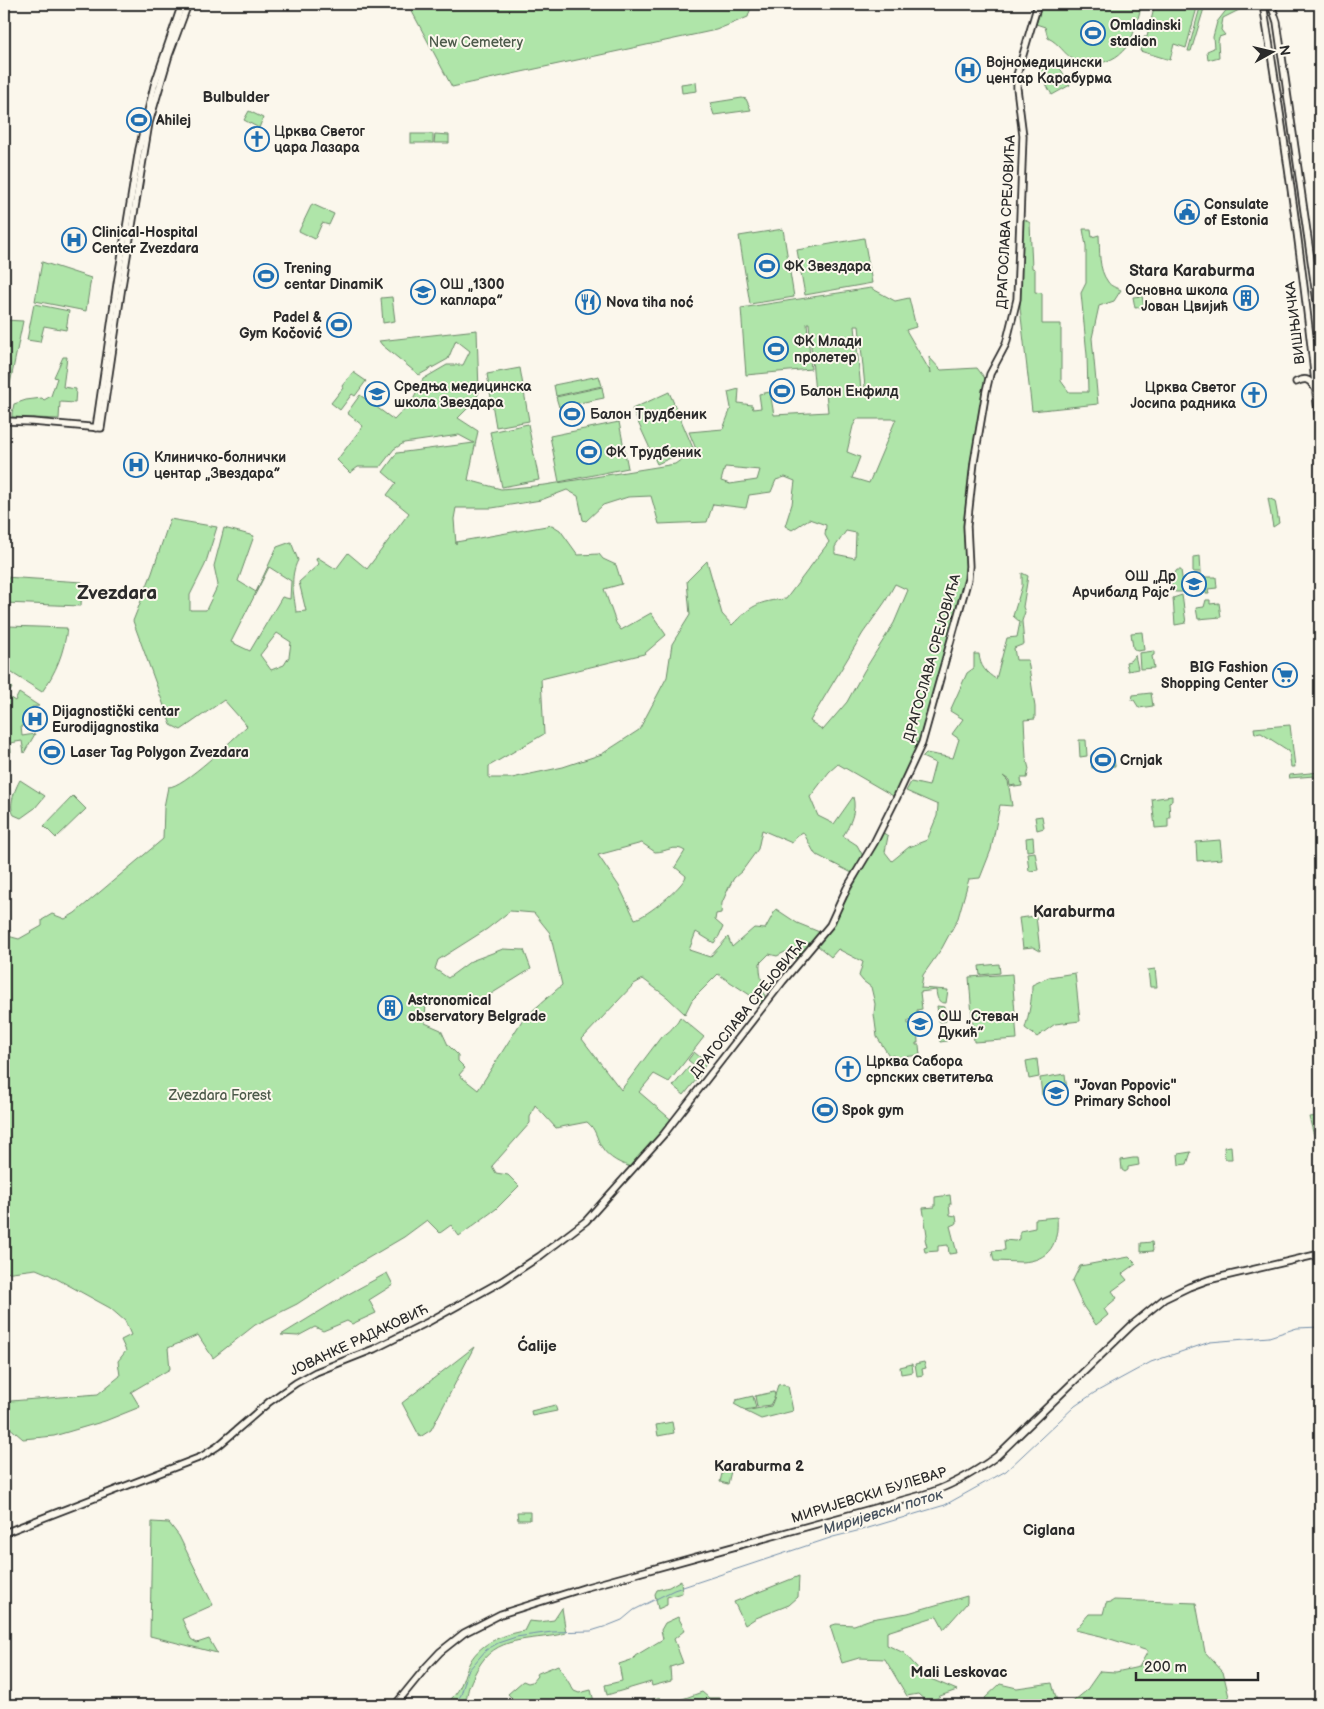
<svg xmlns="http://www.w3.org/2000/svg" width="1324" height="1709" font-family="'Balsamiq Sans',sans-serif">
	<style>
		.green { fill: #afe5a9; stroke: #6d886a; fill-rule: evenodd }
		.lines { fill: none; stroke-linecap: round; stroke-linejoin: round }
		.stream { stroke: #738eaa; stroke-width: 1 }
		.secondary-casing { stroke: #2b2b2b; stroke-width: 9 }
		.secondary { stroke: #fbf7ec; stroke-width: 5.5 }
		.labels { text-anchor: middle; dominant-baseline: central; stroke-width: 4; stroke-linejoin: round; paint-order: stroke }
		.poi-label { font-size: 14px; font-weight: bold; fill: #2b2b2b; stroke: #fbf7ec; text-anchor: start }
		.park-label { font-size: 14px; fill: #4c5a4a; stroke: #fbf7ec }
		.street-label { font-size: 14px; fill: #2b2b2b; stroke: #fbf7ec }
		.neighbourhood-label { font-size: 15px; font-weight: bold; fill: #2b2b2b; stroke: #fbf7ec }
		.water-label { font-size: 15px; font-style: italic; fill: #495460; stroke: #fbf7ec }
		.quarter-label { font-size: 16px; font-weight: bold; fill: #2b2b2b; stroke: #fbf7ec }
		.district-label { font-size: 19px; font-weight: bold; fill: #2b2b2b; stroke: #fbf7ec }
	</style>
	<rect width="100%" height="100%" fill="#fbf7ec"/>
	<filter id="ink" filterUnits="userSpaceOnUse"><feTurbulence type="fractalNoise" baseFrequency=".02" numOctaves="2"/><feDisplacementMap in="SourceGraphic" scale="10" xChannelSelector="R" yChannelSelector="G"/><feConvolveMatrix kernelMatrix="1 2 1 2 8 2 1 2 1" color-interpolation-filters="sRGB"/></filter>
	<g filter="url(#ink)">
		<g class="green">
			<path d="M408,4H752L748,17L716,30L452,87Z"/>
			<path d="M1043,4H1142C1134,31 1132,55 1101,63C1092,65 1082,65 1074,60C1064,54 1059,43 1048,38L1045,27L1036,24Z"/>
			<path d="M1155,4H1198L1186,48L1174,44L1170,60L1140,51L1144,37H1147Z"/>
			<path d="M1201,4H1208L1205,5L1191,51H1188Z"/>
			<path d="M1231,4H1242L1241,9L1223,18L1221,30L1225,35L1219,37L1218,42L1219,57L1208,60L1207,51L1214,48L1213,37L1217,22Z"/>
			<path d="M1056,61L1070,85L1052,95L1039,71Z"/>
			<path d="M696,82L697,91L682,93L681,84Z"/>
			<path d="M742,98L746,99L751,110L714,115L710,103Z"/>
			<path d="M249,111L263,118L259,128L244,120Z"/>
			<rect x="411" y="134" width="22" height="9"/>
			<path d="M435,134L449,135V143H434Z"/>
			<path d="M312,204L334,214L329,225L322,223L315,239L299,231Z"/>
			<path d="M1023,218L1030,223L1032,268L1035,269V292L1042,293V324H1061V381L1069,392H1088L1087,355L1081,293L1086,283V246L1083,229H1091L1092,237L1099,235C1100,251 1098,269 1108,282C1110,286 1117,288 1121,290L1114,301L1099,306L1092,338L1098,404L1032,411L1020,308Z"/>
			<path d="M783,229L794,297L750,304L739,236Z"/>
			<path d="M864,238L872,283L805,295L797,250Z"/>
			<path d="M42,262L91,278L86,311L35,301Z"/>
			<path d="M871,288L895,301L909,298L916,327L906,330L931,373L929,357L941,370L977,368L987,381L973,467L966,577L925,732L895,797L838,764L829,772L810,797L818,816L834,824L853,797C857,810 850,825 843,836L857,845L863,856L852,873L815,854L803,832L796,836L792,843L762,830L758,849L742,871L734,878L729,887L722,903L721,913L716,914L715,920L723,927L719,936L714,943L696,932L689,950L710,957L728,937L732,947L754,928L765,929L776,909L797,923L822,933L797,960L785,952L777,956L769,954L760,963C759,975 764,986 765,997L760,1004L759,1001L718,974L692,1000L685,1014L667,997L643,979L634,984L582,1039L621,1090L661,1037C670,1032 675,1026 680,1017L704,1037L669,1082L654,1074L639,1092L674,1122L634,1168C621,1164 609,1159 601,1146C596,1137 596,1129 587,1122L556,1128L535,1105L530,1117V1123L492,1166L496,1173L508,1175L519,1186L496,1209L459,1236L451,1225L440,1233L427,1220L404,1237L358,1264L297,1304L255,1325L213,1358L198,1335L168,1348L170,1369L131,1392L140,1407L105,1421L54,1436L23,1439L8,1426L4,1425V1407L11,1401L98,1394L120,1376L118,1361L126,1351L121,1340L131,1335L125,1321L110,1308L48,1274L36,1269L4,1273V935L19,939L42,926V920L52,914L65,919L75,913L163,839L164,807L168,787C183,788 234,738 247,726L224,700L181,730L171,725L133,621L152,573L170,519L217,527L205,565L190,595V610H206L218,585L214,566L224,528L254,536L238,581L256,592L277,547L291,542L298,560C289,578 294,593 296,612L306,611L299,582L319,564L316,560L317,557L336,569L348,553L367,569L409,513L387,495L396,483L383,472L397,453L474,443L459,435L404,443L394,449L380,467H358L350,473L337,460L363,426L347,413L360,395L394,420L413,400L423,379L447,365H463L470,351L456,340L448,359L419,375L382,345L379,341L477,330L479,392L475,401L458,418L478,431L468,480L501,489L545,485L675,464L696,449L689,432L723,429L731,408L728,392L739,389L738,403L752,405L753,409L761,408L759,394L770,392L774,415L828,412L826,393L815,394L809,323H807L811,369L746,375L741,308ZM855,326H859L865,387L861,390ZM857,419H896L869,483L852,478L860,457L847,452L853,426ZM725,467L760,470L757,480L730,484L721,481ZM785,477L795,481L792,504L785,526L792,530L809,519L826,525L825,535L829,542L786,599C758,601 751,606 732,625L722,614L707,561L687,581L690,615L672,644L667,677L639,730L602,754L563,767L512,778H489V766L544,734L541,679L644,654L666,635L651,613L621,630L616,623L604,589L622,584L616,565L603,559L599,554L578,555L560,530L552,525L456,542V544L454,519L456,508H492L541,500L567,490L578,496L583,520L586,521L603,505L628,497L651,496L659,524L707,522L713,504L746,508L749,495L771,492L776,480ZM846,531L856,533L855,558L835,554V547ZM269,567L291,581L290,599L282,597L250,651L231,642ZM895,584L908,590L894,623L864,671L847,702L823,730L810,721L863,633L885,602ZM277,633L291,642L289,657L284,665L271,670L260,655ZM642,843L655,852C667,852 674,844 685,851L675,867L686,876C683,887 646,917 635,919L619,886L598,855ZM510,911L534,913L550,933L562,985L523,1019L478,1090L459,1075L465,1068L458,1061V1055L448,1045L441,1030L425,1023L426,1002L475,1004L531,969L524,950L503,949L471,961L448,978L435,969L438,960L487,929Z"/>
			<path d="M1142,296L1144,307L1135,308L1133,297Z"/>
			<path d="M392,297L395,321L383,323L381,298Z"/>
			<path d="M34,304L69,311L66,330L44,326L40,342L27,340Z"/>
			<path d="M4,320L23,321L4,413Z"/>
			<path d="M63,357H67L63,387L76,389L75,403L60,402L59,419L12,417V413L14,404L26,400L42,398L44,400L51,396L57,378L54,377Z"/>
			<path d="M520,368L529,421L496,427L487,374Z"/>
			<path d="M353,372L366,381L355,396L352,394L340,410L331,403L343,388L342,386Z"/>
			<path d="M599,376L602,386L556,396L554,385Z"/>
			<path d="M602,387L604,398L559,407L556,397Z"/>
			<path d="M669,392L693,448L657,464L632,409Z"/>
			<path d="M619,422L628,468L559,482L550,436Z"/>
			<path d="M528,424L539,480L502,487L490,432Z"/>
			<path d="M1268,498L1275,501L1279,523L1273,527Z"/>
			<path d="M1200,556L1201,572H1193V557Z"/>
			<path d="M1177,570H1181L1184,592H1176L1172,591L1170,574H1174Z"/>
			<path d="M1022,573L1028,576L1023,607L1025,612L1022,621L1024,644L1014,648L1016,660H1028L1035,707V719L1024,720L1026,757L1029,769L1027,778H1021L1022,786L1015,787V785L1010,786L1009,780L1003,776L1008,781L1012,806L1000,805L991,850L980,878L969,879L958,918L942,948L923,975L921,988L948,990L946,1003C937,1003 937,997 936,990L920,992L922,1009L917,1010L918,1020L908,1021V1024L917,1023L918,1043H916V1045H919L920,1055L894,1058L893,1055L890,1057L877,1037L874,1014L875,1004L871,987L863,981L859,976L863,962L838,949L831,957L818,946L830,930L882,832L888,836L885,852L892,861L909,847L927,840L937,816L938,805L906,791L911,782L929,786L935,763L922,757L926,753L953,758L959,739L952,734L963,719L950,711L967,673L974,668V654H979C980,666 986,673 996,679L1007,638L1017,637L1020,622L1013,616L1022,586Z"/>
			<path d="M1194,574H1201L1203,590L1196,591Z"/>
			<path d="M4,577L82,582L81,606L4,603Z"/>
			<path d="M1204,577H1216L1217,588L1208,589L1209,594H1206Z"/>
			<path d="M1182,595L1186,623L1175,625L1173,598Z"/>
			<path d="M1206,600H1210V604L1219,603L1221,617L1198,619L1196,608L1204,607Z"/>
			<path d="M8,626L67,628C64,653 56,672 42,692L4,668V636L8,635Z"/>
			<path d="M1142,632L1144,650L1137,651L1133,648L1131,633Z"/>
			<path d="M1154,651V655L1152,656L1154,668L1140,669L1139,653Z"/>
			<path d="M1135,655L1138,669L1128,671L1126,662L1130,661Z"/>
			<path d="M4,683L12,688L7,696L15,701L19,693L39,706L32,707L33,713L25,714L26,725L21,726L22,736L35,734L24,753L22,741L10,743L11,752L4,745L10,737L4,732Z"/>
			<path d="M1151,693L1153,706L1139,708L1134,700H1132L1133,695Z"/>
			<path d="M1290,725L1295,767H1291L1289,751L1261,733L1255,734L1254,728Z"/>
			<path d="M1079,740H1086L1087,756L1080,757Z"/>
			<path d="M1113,753L1115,766L1092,768L1091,755Z"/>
			<path d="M1320,772V776L1314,778V776L1289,778L1290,775Z"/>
			<path d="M20,780L45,796L35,808L21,818L14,815C8,806 15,789 20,780Z"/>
			<path d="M73,796L86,809L56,838L44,826Z"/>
			<path d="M1172,796V801L1169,802L1170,818H1168V827L1155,828L1152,799Z"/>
			<path d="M1042,816L1044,828L1037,830L1035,817Z"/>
			<path d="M1033,837L1034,850L1027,851L1026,838Z"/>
			<path d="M1220,840L1222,859L1197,861L1196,842Z"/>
			<path d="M1035,852L1038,870L1029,871L1027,853Z"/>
			<path d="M1036,916L1040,951L1033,947L1023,948L1019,918Z"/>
			<path d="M999,964L1000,973L980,975L979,966Z"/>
			<path d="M1155,969L1157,987H1150L1148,970Z"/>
			<path d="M1075,973L1080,1021L1055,1024L1037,1037L1025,1028C1029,1014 1032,1000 1032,985L1049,977Z"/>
			<path d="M1012,974L1017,1039L974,1042L969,977Z"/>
			<path d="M937,1006L945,1007L946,1021L939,1022Z"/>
			<path d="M946,1027L947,1041L940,1042L939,1028Z"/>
			<path d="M694,1052L707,1063L701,1071L688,1060Z"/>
			<path d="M1037,1059L1039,1077L1029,1079L1026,1061Z"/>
			<path d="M689,1067L700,1075L684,1095L673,1086Z"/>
			<path d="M1065,1074L1067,1091L1042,1095L1040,1078Z"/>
			<path d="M1320,1116V1150L1313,1132L1309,1117Z"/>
			<path d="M1231,1146L1232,1159H1225L1224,1147Z"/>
			<path d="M1191,1152L1187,1164L1179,1165L1178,1154Z"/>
			<path d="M1133,1158H1138L1139,1165L1128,1167V1170L1125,1172L1122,1170L1121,1160Z"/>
			<path d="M950,1195L951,1204H949L950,1215L956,1216L957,1223L950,1226L957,1253L949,1254L948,1245L938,1246V1251L925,1252L924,1248L927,1247L925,1239L927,1235L923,1208L935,1207V1197Z"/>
			<path d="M1057,1217C1059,1243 1050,1261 1021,1262C1012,1262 1003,1261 994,1261L992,1251L1005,1250L1004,1240L1015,1241L1020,1239V1231L1035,1228V1219Z"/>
			<path d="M1152,1242L1153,1251L1141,1252V1243Z"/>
			<path d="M1129,1257L1136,1264L1122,1274L1127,1280L1112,1291L1117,1298L1104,1309L1108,1315L1096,1325L1083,1306L1072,1282L1080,1266Z"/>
			<path d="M387,1273L393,1285L369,1300L376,1313L352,1324L347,1321L323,1331L315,1327L298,1336L281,1335L343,1297Z"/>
			<path d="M474,1347L431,1430L420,1437L402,1403Z"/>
			<path d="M924,1362L926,1368L922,1369L923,1375L917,1376L915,1364Z"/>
			<path d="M912,1364L913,1372L901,1374L900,1367Z"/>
			<path d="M784,1384L785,1386H788L793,1411L761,1419L745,1411L771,1406C775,1398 775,1393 778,1385Z"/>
			<path d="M774,1392L775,1396L770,1405L757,1407L755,1396Z"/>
			<path d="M753,1396L756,1408L745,1410L734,1404L736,1400Z"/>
			<path d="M555,1405L557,1411L532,1416L531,1411Z"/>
			<path d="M672,1422L674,1433L658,1436L656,1425Z"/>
			<path d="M723,1469L731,1471L728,1484L720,1482Z"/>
			<path d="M517,1512H530V1520H518Z"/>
			<path d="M152,1522L169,1523L179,1536L213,1605L182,1619L191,1639L197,1643L209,1639L217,1653L150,1636Z"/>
			<path d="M799,1576L798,1597L789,1605L756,1618L745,1625L734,1602Z"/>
			<path d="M681,1580L682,1593L667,1597V1605L658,1609L655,1594L657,1590L669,1587Z"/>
			<path d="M967,1596V1603L944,1629L937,1616L887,1632V1645L904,1653L926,1677L957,1690L940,1696L929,1704L918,1694L907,1696L885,1659L859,1658L842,1663L830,1626L836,1624L854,1625L871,1619L908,1613Z"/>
			<path d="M1114,1600L1196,1603L1205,1652L1223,1672L1231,1705H1069L1086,1691L1100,1671L1116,1672L1139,1667L1148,1651L1101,1636L1075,1630L1089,1614H1103L1106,1603L1111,1602Z"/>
			<path d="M562,1608L566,1633C538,1641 500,1634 481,1663C476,1670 472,1679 469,1687C467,1693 467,1700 463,1705H453L450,1700C464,1687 462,1677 470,1662C481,1642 503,1635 524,1631L529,1621L539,1622L554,1620Z"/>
			<path d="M678,1617L685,1630L674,1639L683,1663L670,1667L671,1681L652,1686L651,1682L607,1695L605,1685L622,1681L619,1664L634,1659L635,1656L663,1639L661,1630L665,1623Z"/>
			<path d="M558,1665L574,1691L579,1693L591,1690L595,1705H518L508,1694L523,1681L528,1683L532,1682L537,1676L536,1674Z"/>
			<path d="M1052,1683L1058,1705H988L985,1698L1000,1684L1017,1688Z"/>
			<path d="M702,1692L709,1698H719L718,1705H666Z"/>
			<path d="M660,1697L663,1705H634Z"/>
		</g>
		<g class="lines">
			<path class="stream" d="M454,1705L461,1695L468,1671L486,1650L498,1643L516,1637L552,1632L591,1631L607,1626L622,1620L634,1610L674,1590L833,1537L865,1529L945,1505L1006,1471L1075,1406L1094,1393L1151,1362L1210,1342L1269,1337L1297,1328L1320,1327"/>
			<defs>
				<g id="secondary">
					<path d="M1263,4C1286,146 1307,290 1320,434"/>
					<path d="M1271,4L1277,22L1320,323"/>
					<path d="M1296,382C1304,378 1309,378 1314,387"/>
					<path d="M4,421L32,422L101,428L122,286L149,123L169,55L188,4"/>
					<path d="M96,428L117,284L139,149L154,86L182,4"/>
					<path d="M4,1533L201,1457L218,1446L269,1402L296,1383L316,1372L374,1349L428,1322L502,1281L540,1256L586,1221L664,1134L783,981L830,925L847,888L874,843L896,799L922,743L968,579L969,566L967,526L974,462L986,391L990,374L1006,344L1017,299L1023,136L1017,88V75L1038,4"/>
					<path d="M395,1705L426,1667L440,1652L464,1633L501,1614L587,1587L922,1495C950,1487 974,1473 997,1456L1132,1325L1164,1299L1189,1287L1208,1280L1320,1254"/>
				</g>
			</defs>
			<use href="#secondary" class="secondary-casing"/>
			<use href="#secondary" class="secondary"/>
		</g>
	</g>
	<defs>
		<symbol id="stadium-ring" viewBox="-11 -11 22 22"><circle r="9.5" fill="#fbf7ec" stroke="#1f6fb2" stroke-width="1.5"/><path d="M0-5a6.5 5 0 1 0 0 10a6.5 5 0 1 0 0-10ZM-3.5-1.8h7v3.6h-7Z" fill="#1f6fb2"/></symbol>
		<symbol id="hospital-ring" viewBox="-11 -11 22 22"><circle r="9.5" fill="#fbf7ec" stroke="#1f6fb2" stroke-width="1.5"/><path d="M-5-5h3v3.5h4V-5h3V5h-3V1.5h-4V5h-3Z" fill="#1f6fb2"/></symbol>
		<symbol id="church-ring" viewBox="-11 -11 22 22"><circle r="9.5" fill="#fbf7ec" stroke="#1f6fb2" stroke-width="1.5"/><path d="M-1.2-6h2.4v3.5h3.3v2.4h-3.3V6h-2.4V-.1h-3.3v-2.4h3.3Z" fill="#1f6fb2"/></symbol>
		<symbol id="civic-ring" viewBox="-11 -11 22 22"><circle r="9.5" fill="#fbf7ec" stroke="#1f6fb2" stroke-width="1.5"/><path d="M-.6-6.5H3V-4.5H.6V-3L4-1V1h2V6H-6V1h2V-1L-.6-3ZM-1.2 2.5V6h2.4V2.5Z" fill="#1f6fb2"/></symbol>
		<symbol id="school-ring" viewBox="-11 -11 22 22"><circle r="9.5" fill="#fbf7ec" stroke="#1f6fb2" stroke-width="1.5"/><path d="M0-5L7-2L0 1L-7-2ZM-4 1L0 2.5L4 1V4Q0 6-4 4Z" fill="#1f6fb2"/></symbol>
		<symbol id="building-ring" viewBox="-11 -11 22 22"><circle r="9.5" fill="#fbf7ec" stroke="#1f6fb2" stroke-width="1.5"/><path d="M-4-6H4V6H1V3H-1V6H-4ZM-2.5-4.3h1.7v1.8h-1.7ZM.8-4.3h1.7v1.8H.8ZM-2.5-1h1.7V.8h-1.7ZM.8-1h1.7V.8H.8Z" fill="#1f6fb2"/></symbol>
		<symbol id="restaurant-ring" viewBox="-11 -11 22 22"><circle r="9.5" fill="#fbf7ec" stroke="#1f6fb2" stroke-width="1.5"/><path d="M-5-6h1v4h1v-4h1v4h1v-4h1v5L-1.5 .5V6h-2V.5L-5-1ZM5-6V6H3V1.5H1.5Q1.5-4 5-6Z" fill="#1f6fb2"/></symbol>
		<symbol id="supermarket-ring" viewBox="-11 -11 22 22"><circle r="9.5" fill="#fbf7ec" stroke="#1f6fb2" stroke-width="1.5"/><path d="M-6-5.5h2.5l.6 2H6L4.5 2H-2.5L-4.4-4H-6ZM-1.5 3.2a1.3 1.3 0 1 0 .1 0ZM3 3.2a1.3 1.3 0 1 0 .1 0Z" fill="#1f6fb2"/></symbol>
	</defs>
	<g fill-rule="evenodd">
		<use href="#stadium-ring" x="1079" y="19" width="28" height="28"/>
		<use href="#hospital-ring" x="954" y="56" width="28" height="28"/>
		<use href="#stadium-ring" x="125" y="106" width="28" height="28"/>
		<use href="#church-ring" x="243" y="125" width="28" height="28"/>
		<use href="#civic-ring" x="1173" y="198" width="28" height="28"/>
		<use href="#hospital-ring" x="60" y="226" width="28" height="28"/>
		<use href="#stadium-ring" x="753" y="252" width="28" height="28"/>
		<use href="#stadium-ring" x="252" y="262" width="28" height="28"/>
		<use href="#school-ring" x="409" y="278" width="28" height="28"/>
		<use href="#building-ring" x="1232" y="284" width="28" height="28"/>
		<use href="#restaurant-ring" x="574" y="288" width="28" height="28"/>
		<use href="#stadium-ring" x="325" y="311" width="28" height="28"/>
		<use href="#stadium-ring" x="762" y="335" width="28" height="28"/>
		<use href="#stadium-ring" x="768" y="377" width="28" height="28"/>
		<use href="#school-ring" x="363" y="380" width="28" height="28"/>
		<use href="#church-ring" x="1240" y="381" width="28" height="28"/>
		<use href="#stadium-ring" x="558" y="400" width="28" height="28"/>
		<use href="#stadium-ring" x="575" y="438" width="28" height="28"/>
		<use href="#hospital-ring" x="122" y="451" width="28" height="28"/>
		<use href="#school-ring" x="1180" y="570" width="28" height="28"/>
		<use href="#supermarket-ring" x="1271" y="661" width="28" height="28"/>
		<use href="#hospital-ring" x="21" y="705" width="28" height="28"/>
		<use href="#stadium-ring" x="38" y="738" width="28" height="28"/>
		<use href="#stadium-ring" x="1089" y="746" width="28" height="28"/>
		<use href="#building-ring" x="376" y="994" width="28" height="28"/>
		<use href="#school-ring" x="906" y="1010" width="28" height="28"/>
		<use href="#church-ring" x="834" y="1055" width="28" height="28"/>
		<use href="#school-ring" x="1042" y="1079" width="28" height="28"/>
		<use href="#stadium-ring" x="811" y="1096" width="28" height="28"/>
	</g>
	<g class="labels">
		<g class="poi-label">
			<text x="1110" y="25">Omladinski<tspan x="1110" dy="16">stadion</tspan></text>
			<text x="986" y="62">Војномедицински<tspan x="986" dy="16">центар Карабурма</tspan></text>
			<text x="156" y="120">Ahilej</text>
			<text x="274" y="131">Црква Светог<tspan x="274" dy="16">цара Лазара</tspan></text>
			<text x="1204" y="204">Consulate<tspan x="1204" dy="16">of Estonia</tspan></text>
			<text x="92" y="232">Clinical-Hospital<tspan x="92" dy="16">Center Zvezdara</tspan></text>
			<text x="784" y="266">ФК Звездара</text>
			<text x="284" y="268">Trening<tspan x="284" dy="16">centar DinamiK</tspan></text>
			<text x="440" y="284">ОШ „1300<tspan x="440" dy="16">каплара”</tspan></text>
			<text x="1228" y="290" text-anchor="end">Основна школа<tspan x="1228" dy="16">Јован Цвијић</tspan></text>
			<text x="606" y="302">Nova tiha noć</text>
			<text x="322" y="317" text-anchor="end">Padel &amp;<tspan x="322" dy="16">Gym Kočović</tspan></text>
			<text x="794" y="341">ФК Млади<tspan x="794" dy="16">пролетер</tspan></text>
			<text x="394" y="386">Средња медицинска<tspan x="394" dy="16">школа Звездара</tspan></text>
			<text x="1236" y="387" text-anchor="end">Црква Светог<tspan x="1236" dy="16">Јосипа радника</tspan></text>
			<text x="800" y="391">Балон Енфилд</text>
			<text x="590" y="414">Балон Трудбеник</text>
			<text x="606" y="452">ФК Трудбеник</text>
			<text x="154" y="457">Клиничко-болнички<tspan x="154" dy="16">центар „Звездара”</tspan></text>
			<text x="1176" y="576" text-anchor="end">ОШ „Др<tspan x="1176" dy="16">Арчибалд Рајс”</tspan></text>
			<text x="1268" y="667" text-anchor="end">BIG Fashion<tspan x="1268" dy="16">Shopping Center</tspan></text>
			<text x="52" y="711">Dijagnostički centar<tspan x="52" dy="16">Eurodijagnostika</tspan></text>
			<text x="70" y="752">Laser Tag Polygon Zvezdara</text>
			<text x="1120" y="760">Crnjak</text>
			<text x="408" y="1000">Astronomical<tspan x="408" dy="16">observatory Belgrade</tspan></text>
			<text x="938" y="1016">ОШ „Стеван<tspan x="938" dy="16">Дукић”</tspan></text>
			<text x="866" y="1061">Црква Сабора<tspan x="866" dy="16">српских светитеља</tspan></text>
			<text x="1074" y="1085">"Jovan Popovic"<tspan x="1074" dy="16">Primary School</tspan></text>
			<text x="842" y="1110">Spok gym</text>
		</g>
		<g class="park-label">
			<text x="476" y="42">New Cemetery</text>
			<text x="220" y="1095">Zvezdara Forest</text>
		</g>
		<g class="street-label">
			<text transform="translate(1006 222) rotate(-87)">ДРАГОСЛАВА СРЕЈОВИЋА</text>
			<text transform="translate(1295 323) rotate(-97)">ВИШЊИЧКА</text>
			<text transform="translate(932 658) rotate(-74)">ДРАГОСЛАВА СРЕЈОВИЋА</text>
			<text transform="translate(748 1008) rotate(-51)">ДРАГОСЛАВА СРЕЈОВИЋА</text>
			<text transform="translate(359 1340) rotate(-25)">ЈОВАНКЕ РАДАКОВИЋ</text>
			<text transform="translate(869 1495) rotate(-17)">МИРИЈЕВСКИ БУЛЕВАР</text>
		</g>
		<g class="neighbourhood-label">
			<text x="236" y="97">Bulbulder</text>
			<text x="537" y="1346">Ćalije</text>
			<text x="759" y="1466">Karaburma 2</text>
			<text x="1049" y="1530">Ciglana</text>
			<text x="959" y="1672">Mali Leskovac</text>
		</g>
		<g class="water-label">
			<text transform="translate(883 1512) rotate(-17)">Миријевски поток</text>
		</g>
		<g class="quarter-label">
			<text x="1192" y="271">Stara Karaburma</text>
			<text x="1074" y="912">Karaburma</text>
		</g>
		<g class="district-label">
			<text x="117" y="593">Zvezdara</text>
		</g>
	</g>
	<rect width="1324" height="1709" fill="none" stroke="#fbf7ec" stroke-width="20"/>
	<rect x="10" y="10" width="1304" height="1689" fill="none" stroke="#2b2b2b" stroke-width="2" filter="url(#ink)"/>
	<g transform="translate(1272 52) rotate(82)" stroke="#fbf7ec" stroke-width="4" paint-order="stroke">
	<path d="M0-4L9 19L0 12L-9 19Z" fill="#2b2b2b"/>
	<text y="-8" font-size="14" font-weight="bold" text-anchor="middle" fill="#2b2b2b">N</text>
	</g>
	<path d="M1136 1672v8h122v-8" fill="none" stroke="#2b2b2b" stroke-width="2.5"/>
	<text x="1144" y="1672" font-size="15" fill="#2b2b2b" stroke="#fbf7ec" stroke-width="4" paint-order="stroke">200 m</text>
</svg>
